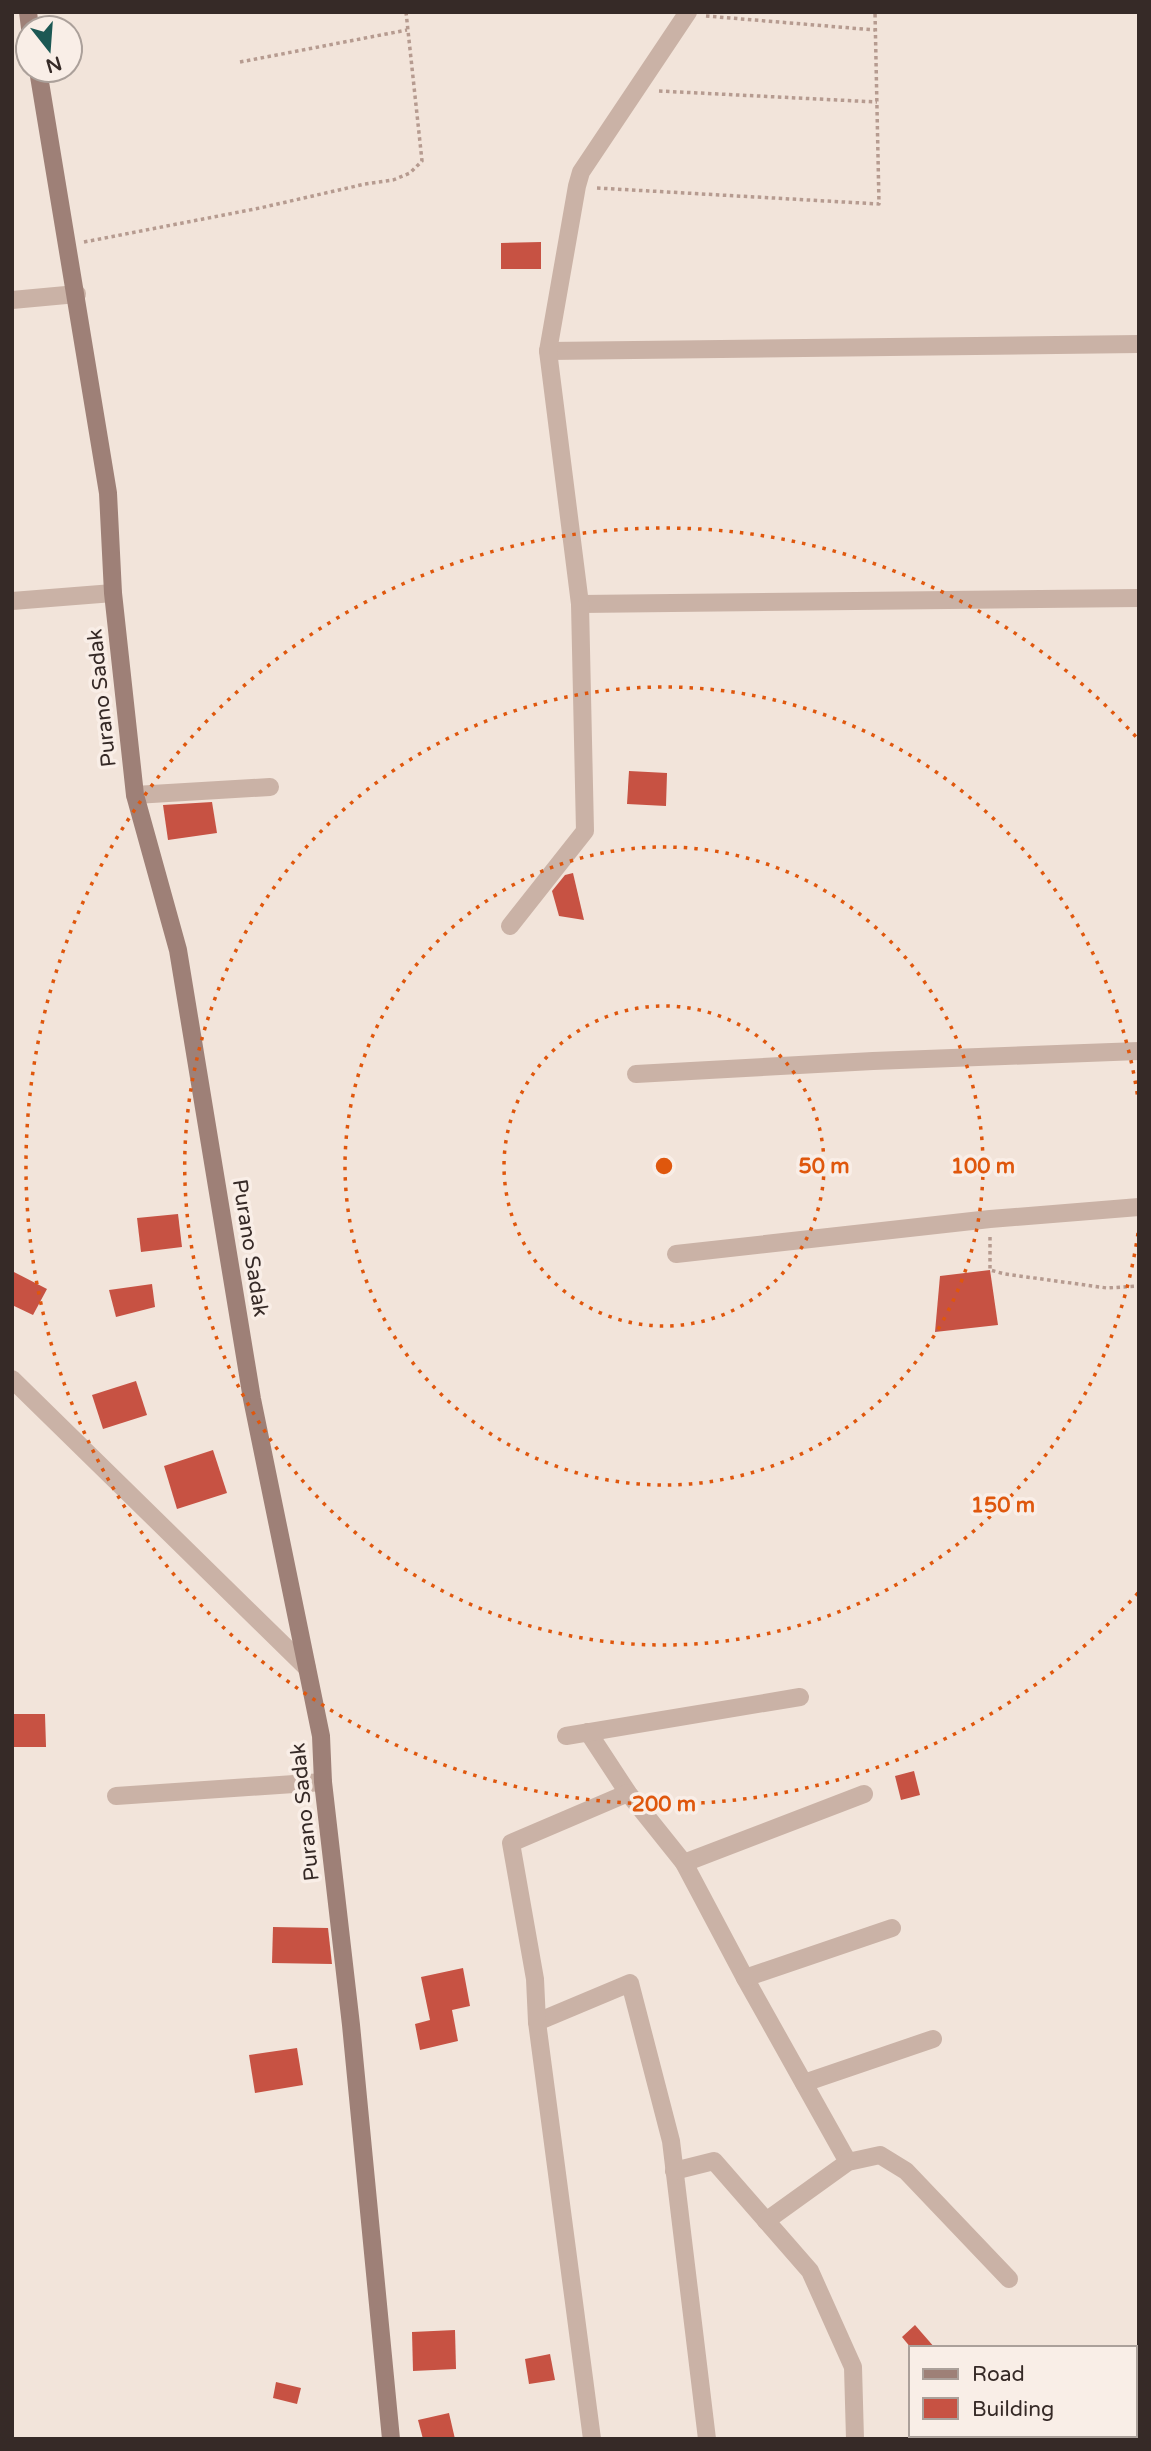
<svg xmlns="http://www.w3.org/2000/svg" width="1151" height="2451" font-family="'Varela Round',sans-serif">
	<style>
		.building { fill: #c75243 }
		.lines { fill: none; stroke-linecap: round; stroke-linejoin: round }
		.path { stroke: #b69b90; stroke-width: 3.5; stroke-dasharray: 3.5 3.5; stroke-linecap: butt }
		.minor { stroke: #cab2a6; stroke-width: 18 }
		.secondary { stroke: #9e8077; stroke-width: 18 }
		.ring { fill: none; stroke: #df570d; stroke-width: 3.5; stroke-dasharray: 3.5 7 }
		.labels { text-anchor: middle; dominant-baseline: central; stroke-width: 7; stroke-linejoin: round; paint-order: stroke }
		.street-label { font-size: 21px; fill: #362a27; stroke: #f9eee7 }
		.centre { fill: #df570d; stroke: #f9eee7; stroke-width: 3.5 }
		.ring-label { font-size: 21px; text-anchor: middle; font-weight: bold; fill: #df570d; stroke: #f9eee7; stroke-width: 7; stroke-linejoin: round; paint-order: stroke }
	</style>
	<rect width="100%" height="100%" fill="#f2e4da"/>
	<g class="building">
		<path d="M541,242V269H501V243Z"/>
		<path d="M629,771L667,773L666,806L627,804Z"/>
		<path d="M212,802L217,833L168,840L163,805Z"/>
		<path d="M573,873L584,920L559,916L552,891L565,875Z"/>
		<path d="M178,1214L182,1247L141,1252L137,1218Z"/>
		<path d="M990,1270L998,1325L935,1332L940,1276Z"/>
		<path d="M12,1271L47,1289L33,1315L12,1305Z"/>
		<path d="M152,1284L155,1307L116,1317L109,1290Z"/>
		<path d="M136,1381L147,1415L103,1429L92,1395Z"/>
		<path d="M213,1450L227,1493L177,1509L164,1466Z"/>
		<path d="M12,1714H45L46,1747H12Z"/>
		<path d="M914,1771L920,1795L901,1800L895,1776Z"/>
		<path d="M273,1927L328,1928L332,1964L272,1963Z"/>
		<path d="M463,1968L470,2006L452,2010L458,2041L420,2050L415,2024L430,2020L421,1977Z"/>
		<path d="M297,2048L303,2085L255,2093L249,2055Z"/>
		<path d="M915,2325L935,2348H911L902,2337Z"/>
		<path d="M455,2330L456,2369L413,2371L412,2332Z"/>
		<path d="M550,2354L555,2380L529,2384L525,2359Z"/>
		<path d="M276,2382L301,2388L297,2404L273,2398Z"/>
		<path d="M449,2413L455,2439H423L418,2420Z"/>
	</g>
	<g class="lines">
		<g class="path">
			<path d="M706,16L875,30"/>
			<path d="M240,62L407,30"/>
			<path d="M659,91L877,102"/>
			<path d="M597,188L879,204L875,12"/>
			<path d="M84,242L260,208L365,184L393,180L410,173L422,161L406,12"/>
			<path d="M990,1237V1270L1005,1274L1107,1288L1139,1286"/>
		</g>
		<g class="minor">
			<path d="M12,300L77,294"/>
			<path d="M548,351L1139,344"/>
			<path d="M12,601L113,593"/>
			<path d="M580,604L1139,598"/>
			<path d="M135,795L270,787"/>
			<path d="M510,926L585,831L580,604L548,351L577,186L581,172L688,12"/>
			<path d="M636,1074L873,1061L1139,1051"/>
			<path d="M676,1254L990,1219L1139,1207"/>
			<path d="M12,1379L307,1668"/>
			<path d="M588,1732L628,1793L684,1863L745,1978L848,2162"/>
			<path d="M566,1736L800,1697"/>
			<path d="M116,1796L323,1782"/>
			<path d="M684,1863L864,1794"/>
			<path d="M745,1978L892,1928"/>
			<path d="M537,2022L630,1983L671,2141L707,2439"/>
			<path d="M804,2083L933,2039"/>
			<path d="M674,2171L714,2161L810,2271L853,2367L855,2439"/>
			<path d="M766,2221L848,2162L880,2155L906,2171L1009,2279"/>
			<path d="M592,2439L537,2022L535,1979L511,1843L628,1793"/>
		</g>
		<g class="secondary">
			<path d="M28,12L30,28"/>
			<path d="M38,70L108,493L113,593L135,795L178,950L252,1399L321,1736L323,1782L351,2025L391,2439"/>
		</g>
	</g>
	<g class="ring">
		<circle cx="664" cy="1166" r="160"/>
		<circle cx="664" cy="1166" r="319"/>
		<path d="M1138 1233A479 479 0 1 1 1138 1099"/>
		<path d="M1138 1593A638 638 0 1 1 1138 739"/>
	</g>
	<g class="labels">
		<g class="street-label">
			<text transform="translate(102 698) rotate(-96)">Purano Sadak</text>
			<text transform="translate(250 1248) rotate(81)">Purano Sadak</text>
			<text transform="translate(305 1812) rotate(-96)">Purano Sadak</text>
		</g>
	</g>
	<circle cx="664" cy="1166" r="10" class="centre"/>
	<g class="ring-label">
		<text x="824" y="1173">50 m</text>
		<text x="983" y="1173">100 m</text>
		<text x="1003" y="1512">150 m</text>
		<text x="664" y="1811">200 m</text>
	</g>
	<rect width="1151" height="2451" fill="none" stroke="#362a27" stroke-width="28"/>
	<rect x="909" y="2346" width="228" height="91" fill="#f9eee7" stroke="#aba09a" stroke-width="2"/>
	<rect x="923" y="2369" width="35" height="10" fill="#9e8077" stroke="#aba09a" stroke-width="2"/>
	<text x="972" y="2381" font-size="21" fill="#362a27">Road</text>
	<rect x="923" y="2398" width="35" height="21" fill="#c75243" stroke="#aba09a" stroke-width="2"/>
	<text x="972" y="2416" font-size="21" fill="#362a27">Building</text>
	<g transform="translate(49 49) rotate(163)"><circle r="33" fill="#f9eee7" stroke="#aba09a" stroke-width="2"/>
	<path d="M0-5L12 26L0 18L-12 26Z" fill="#1c5854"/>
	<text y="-10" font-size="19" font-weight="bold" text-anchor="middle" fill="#362a27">N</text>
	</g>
</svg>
